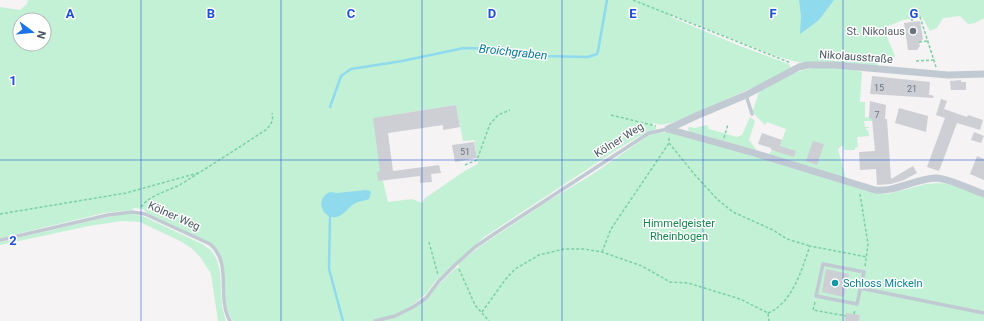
<svg xmlns="http://www.w3.org/2000/svg" width="984" height="321" font-family="Roboto,sans-serif">
	<style>
		.green { fill: #c3f1d5; fill-rule: evenodd }
		.water { fill: #90daee }
		.lines { fill: none; stroke-linecap: round; stroke-linejoin: round }
		.stream { stroke: #90daee; stroke-width: 2.5 }
		.building { fill: #cdcfd5 }
		.path { stroke: #7ad0a6; stroke-width: 1.5; stroke-dasharray: 3 2; stroke-linecap: butt }
		.lane { stroke: #c1cad2; stroke-width: 3.5 }
		.street { stroke: #c1cad2; stroke-width: 7 }
		.grid { fill: none; stroke: #1d4ed8; stroke-width: 1; stroke-opacity: 0.55 }
		.worship-dot { fill: #6b7280; stroke: #fff; stroke-width: 1.5 }
		.culture-dot { fill: #0f9aa8; stroke: #fff; stroke-width: 1.5 }
		.labels { text-anchor: middle; dominant-baseline: central; stroke-width: 3; stroke-linejoin: round; paint-order: stroke }
		.number-label { font-size: 9px; fill: #6b747e }
		.worship-label { font-size: 11px; fill: #5b616d; stroke: #fff; text-anchor: end }
		.street-label { font-size: 11px; fill: #4a5661; stroke: #fff }
		.park-label { font-size: 11px; fill: #17864f; stroke: #fff }
		.culture-label { font-size: 11px; fill: #0d838f; stroke: #fff; text-anchor: start }
		.water-label { font-size: 12px; font-style: italic; fill: #0c7c9b; stroke: #fff }
		.grid-label { font-size: 13px; text-anchor: middle; font-weight: bold; fill: #1d4ed8; stroke: #fff; stroke-width: 3; stroke-linejoin: round; paint-order: stroke }
	</style>
	<rect width="100%" height="100%" fill="#f5f3f3"/>
	<g class="green">
		<path d="M28,0H984V18L975,23L968,24L960,16L943,18L937,28L930,31L922,17L903,20L886,27L885,32L895,56L887,64H878L877,66L797,62L776,56L672,15L671,17L740,46L789,64L791,68L769,80L701,111L671,123L661,125L653,123L652,126L656,127V129L638,137L621,147L484,237L435,282L426,294L412,305L413,308C429,296 441,281 456,268H457L459,266L458,264L479,247L545,203L593,174L652,133L671,132L685,135L871,192L888,194L926,184L939,183L949,184L984,197V321H233C219,305 232,269 216,248L147,213L143,209L134,208L132,210L104,213L0,238V7L20,10L27,4ZM20,20H44V44H20ZM456,105L463,141L474,140L478,164L466,170L424,199L422,203L412,199L388,202L383,181L374,118Z"/>
		<path d="M820,67L854,70L862,72L860,102H865V117L872,118V121H864L865,127H869V128H866V130H868L869,136L857,137L858,147L855,148V150H844L843,145L838,149L846,179L768,158L770,152L772,151L778,152L786,129L767,122L765,125L754,114L752,110L754,108L759,91C779,80 797,69 820,67Z"/>
		<path d="M750,117L755,121L749,140L757,151L690,132L688,129L689,127L695,128L707,125L709,129L737,137L742,135Z"/>
		<path d="M123,214H133L145,217L202,244L211,250L217,260L220,272L222,307L226,321H218L211,274L201,258L191,248L182,242L140,222L122,221L89,226L0,245V242L108,217Z"/>
	</g>
	<g class="water">
		<path d="M799,0H834L819,20L800,34L801,16Z"/>
		<path d="M366,190L370,191L371,193L369,199C364,201 358,201 354,204C348,207 344,216 336,217C325,219 316,204 325,195C326,194 328,193 330,192L337,193Z"/>
	</g>
	<g class="lines">
		<g class="stream">
			<path d="M330,107L341,76L351,69L402,61L464,48L503,49L541,56L588,57L597,54L598,51L607,0"/>
			<path d="M330,214L329,269L343,321"/>
		</g>
	</g>
	<g class="building">
		<path d="M920,21L923,39L919,43L920,46L917,50H908L904,23Z"/>
		<path d="M872,76L930,82L929,94H927L934,96L933,98L870,94Z"/>
		<path d="M961,80V82H966V90H951L950,81Z"/>
		<path d="M941,99L947,101L944,109L967,117L968,115L983,120L980,130L957,123L939,171L927,167L945,118L936,115Z"/>
		<path d="M870,101L886,105L885,119H887L891,179L913,166L917,173L904,180L891,184L877,185L876,169L860,170L859,152L875,151L872,119L869,118Z"/>
		<path d="M456,105L460,127L443,130V125L388,133L393,171L439,165L441,173L431,174L432,182L420,183V176L378,181L377,172L380,171L373,118Z"/>
		<path d="M899,108L928,116L926,132L895,123Z"/>
		<path d="M974,132L984,136L981,143L971,140Z"/>
		<path d="M762,133L782,140L780,146L796,151L794,157L771,150V148L758,144Z"/>
		<path d="M813,141L824,144L817,165L806,161Z"/>
		<path d="M474,142L477,158L455,162L452,145Z"/>
		<path d="M977,156L984,159V180L970,174Z"/>
		<path d="M826,269L849,274L844,297L822,292Z"/>
		<path d="M846,313L860,315L859,321H845Z"/>
	</g>
	<g class="lines">
		<g class="path">
			<path d="M633,0L791,63"/>
			<path d="M912,21V19L920,17L936,67"/>
			<path d="M919,42L928,41"/>
			<path d="M916,61L934,60"/>
			<path d="M611,115L656,126"/>
			<path d="M669,138V143L695,175L717,199L733,212L773,230L787,239L810,246"/>
			<path d="M724,138L728,124"/>
			<path d="M465,165L477,160L490,124L498,115L510,110"/>
			<path d="M860,194L868,244L865,267"/>
			<path d="M141,207C151,193 172,191 186,181C213,164 240,147 267,129C271,124 274,120 272,113"/>
			<path d="M0,214L126,193L198,173"/>
			<path d="M429,242L438,275"/>
			<path d="M602,252L611,229L669,143"/>
			<path d="M459,269L475,305L489,321"/>
			<path d="M846,285L854,287"/>
			<path d="M815,302L813,310L846,316"/>
			<path d="M482,312L505,280L515,269L539,255L564,249H584L602,252L642,266L670,282L688,283L740,299L768,313L769,321"/>
			<path d="M768,313C793,303 802,268 810,246L867,257"/>
			<path d="M854,314L855,310"/>
		</g>
		<g class="lane">
			<path d="M746,95L752,114"/>
			<path d="M0,240L108,215L132,212L145,214L210,244C233,263 216,297 230,321"/>
			<path d="M823,264L864,272L857,304L816,296Z"/>
			<path d="M860,288L984,313"/>
			<path d="M375,321L395,316L413,307L426,298L439,281L456,264L475,247L497,232L649,133L668,129"/>
		</g>
		<g class="street">
			<path d="M668,129L696,116L746,95L799,67L807,65H834L948,75L984,74"/>
			<path d="M668,129L754,153L875,190C897,192 914,179 936,178C948,178 972,190 984,194"/>
		</g>
	</g>
	<path class="grid" d="M141,0V321M281,0V321M422,0V321M562,0V321M703,0V321M843,0V321M0,160H984"/>
	<circle class="worship-dot" cx="913" cy="31" r="4"/>
	<circle class="culture-dot" cx="835" cy="283" r="4"/>
	<g class="labels">
		<g class="number-label">
			<text x="879" y="88">15</text>
			<text x="912" y="89">21</text>
			<text x="877" y="115">7</text>
			<text x="465" y="152">51</text>
		</g>
		<g class="worship-label">
			<text x="905" y="31">St. Nikolaus</text>
		</g>
		<g class="street-label">
			<text transform="translate(856 57) rotate(4)">Nikolausstraße</text>
			<text transform="translate(619 140) rotate(-32)">Kölner Weg</text>
			<text transform="translate(174 216) rotate(24)">Kölner Weg</text>
		</g>
		<g class="park-label">
			<text x="679" y="223">Himmelgeister<tspan x="679" dy="13">Rheinbogen</tspan></text>
		</g>
		<g class="culture-label">
			<text x="843" y="283">Schloss Mickeln</text>
		</g>
		<g class="water-label">
			<text transform="translate(513 52) rotate(6)">Broichgraben</text>
		</g>
	</g>
	<g class="grid-label">
		<text x="70" y="18">A</text>
		<text x="211" y="18">B</text>
		<text x="351" y="18">C</text>
		<text x="492" y="18">D</text>
		<text x="633" y="18">E</text>
		<text x="773" y="18">F</text>
		<text x="914" y="18">G</text>
		<text x="13" y="85">1</text>
		<text x="13" y="245">2</text>
	</g>
	<g transform="translate(32 32) rotate(106)"><circle r="19" fill="#ffffff" stroke="#b7bbc0"/>
	<path d="M0-3L7 15L0 10L-7 15Z" fill="#1a73e8"/>
	<text y="-6" font-size="11" font-weight="bold" text-anchor="middle" fill="#4a5661">N</text>
	</g>
</svg>
